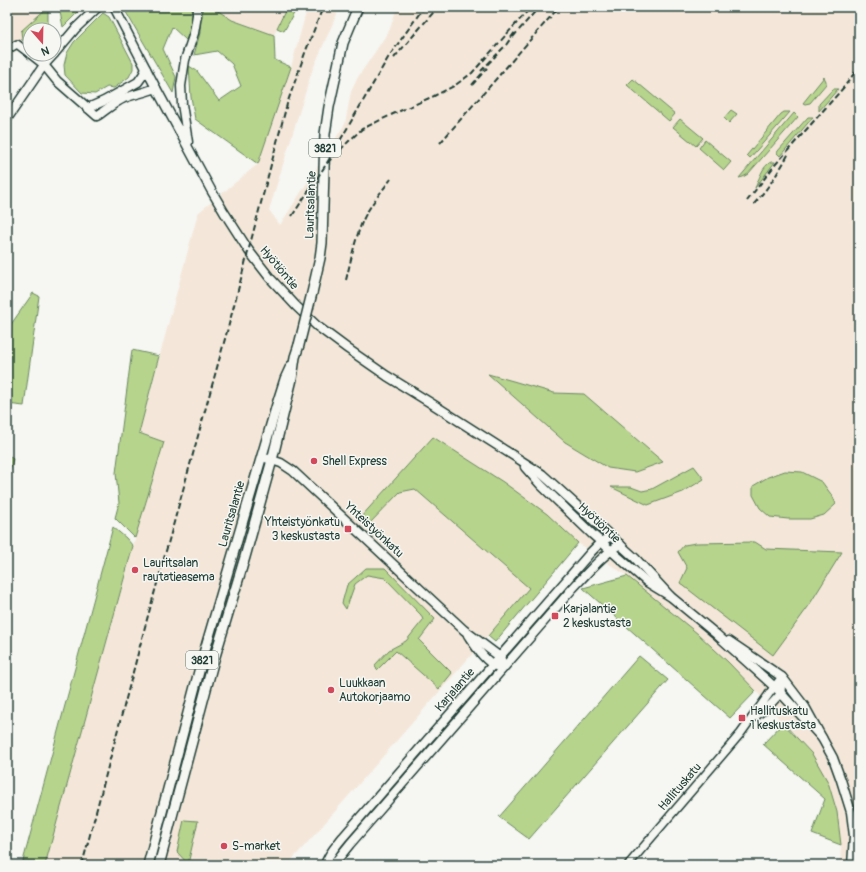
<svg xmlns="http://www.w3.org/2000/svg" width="866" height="872" font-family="Pangolin,sans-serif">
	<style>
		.built { fill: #f4e7d9 }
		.green { fill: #b6d48c; stroke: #6a8860 }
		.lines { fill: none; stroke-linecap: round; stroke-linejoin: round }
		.tertiary-casing { stroke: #1f3d34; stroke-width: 10 }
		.secondary-casing { stroke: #1f3d34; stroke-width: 11 }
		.primary-casing { stroke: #1f3d34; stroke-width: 12 }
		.tertiary { stroke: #f6f6f2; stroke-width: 7 }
		.secondary { stroke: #f6f6f2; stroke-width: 8 }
		.primary { stroke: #f6f6f2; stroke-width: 9 }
		.rail { stroke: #1f3d34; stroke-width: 2; stroke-dasharray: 6 3; stroke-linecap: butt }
		.primary-bridge-casing { stroke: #1f3d34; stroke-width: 12; stroke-linecap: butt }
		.primary-bridge { stroke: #f6f6f2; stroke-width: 9 }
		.poi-dot { fill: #d1495b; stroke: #f6f6f2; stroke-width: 1.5 }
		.labels { text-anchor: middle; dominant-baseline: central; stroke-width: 3; stroke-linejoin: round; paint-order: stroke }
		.shield { fill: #f6f6f2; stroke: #60746d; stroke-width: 1 }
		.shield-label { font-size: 11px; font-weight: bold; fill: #1f3d34 }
		.street-label { font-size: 12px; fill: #1f3d34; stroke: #f6f6f2 }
		.poi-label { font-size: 12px; fill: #1f3d34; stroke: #f6f6f2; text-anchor: start }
	</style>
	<rect width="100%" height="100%" fill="#f6f6f2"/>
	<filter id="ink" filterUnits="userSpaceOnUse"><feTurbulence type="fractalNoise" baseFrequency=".025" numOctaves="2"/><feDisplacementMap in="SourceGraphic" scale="8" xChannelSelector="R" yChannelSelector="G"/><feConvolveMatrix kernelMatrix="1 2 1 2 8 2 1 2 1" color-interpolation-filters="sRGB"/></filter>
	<g filter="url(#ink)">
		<g class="built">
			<path d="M7,7H48V30H30V46L19,48L7,60Z"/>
			<path d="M212,7H287L274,35L232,20Z"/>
			<path d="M309,7H340L312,71L269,210L280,225L316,169L345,124L351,92L358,77L375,52L390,29L397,7H859V865H840L841,845L837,812L812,754L783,723L756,691L728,662L698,634L627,576L578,543L529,589L317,832L287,865H45L133,546L164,442L139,433L198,213L258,164L291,67L306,13Z"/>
		</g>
		<g class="green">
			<path d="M48,7V30H30V45L22,40L21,31Z"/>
			<path d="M59,7H83L63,27Z"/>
			<path d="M123,7H191L193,22L186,40L172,27L163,49L176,77L173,93Z"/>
			<path d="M201,7H212L232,20L274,35L275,60L291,67L258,164L195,119L191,97L189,66L197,71L219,101L241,86L232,64L217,51L194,55L200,33Z"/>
			<path d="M287,7H309L306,13L297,8L284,31L277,28Z"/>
			<path d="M103,13L109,17L133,63V69L129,77L114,88L107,87L95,94L82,93L65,75L64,65L67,53L74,42Z"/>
			<path d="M824,77L826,81V84L810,103L805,104L803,103Z"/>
			<path d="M633,79L675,114L669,121L627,85Z"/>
			<path d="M833,89H838L819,111V104Z"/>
			<path d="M731,110L737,114L729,123L724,118Z"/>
			<path d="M784,112H790L750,158L747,155L781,114Z"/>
			<path d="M794,113L798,117L748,174L743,177L739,178Z"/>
			<path d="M808,117H813L780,156L777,153L778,151Z"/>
			<path d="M680,119L703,138L696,146L673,127Z"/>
			<path d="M705,140L731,162L724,170L699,148Z"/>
			<path d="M771,162H775L755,188C759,180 762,166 771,162Z"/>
			<path d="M33,293L39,296L24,406L7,404V330Z"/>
			<path d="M132,350L159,356L139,433L164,442L135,538L115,518L119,503L116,473Z"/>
			<path d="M488,374L513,381L554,393L584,394L663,462L635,472L608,468L565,442Z"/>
			<path d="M433,437L503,482L547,514L578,543L553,573L495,642L488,636L529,588L415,489L400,492L368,525L360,518Z"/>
			<path d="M7,454L13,459L7,481Z"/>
			<path d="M694,466L704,479L683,492L648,505L611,487H631L642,491L652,489Z"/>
			<path d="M785,471L802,472L822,482L833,497L836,504L824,515L810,519H788L770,517L760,508L753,495V486L768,477Z"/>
			<path d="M113,527L126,538L133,546L45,865H22Z"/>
			<path d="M755,542L766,549L842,552L808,607L773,655L680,583L687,568L678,552L684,545L696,543Z"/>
			<path d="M366,568H385L435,619L419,640L452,673L439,689L396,651L377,670L375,665L389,650L406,641L423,620L421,615L385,578L367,575L355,584L346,609L342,603L347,585Z"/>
			<path d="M627,576L698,634L728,662L756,691L730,718L583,588Z"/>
			<path d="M639,656L668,680L529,839L499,817Z"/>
			<path d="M783,723L812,754L828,782L837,812L841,845L812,834L825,799L763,744Z"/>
			<path d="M184,820L198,821L188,864L177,852Z"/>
		</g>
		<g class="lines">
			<defs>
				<g id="tertiary">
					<path d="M7,50L17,44L30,54"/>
					<path d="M30,54L44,65"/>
					<path d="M755,717L771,704L781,693L782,677"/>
					<path d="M628,865L741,733L774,687L782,677"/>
				</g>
				<g id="secondary">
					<path d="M114,7L156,88L211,190L224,212L249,251L270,278L296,306L317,326L348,349L387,376L434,405L542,474L635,558L670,596"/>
					<path d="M54,54L76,28L98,7"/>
					<path d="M44,65L57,81L97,116C106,110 115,102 124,98C135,94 146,92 156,88"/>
					<path d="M88,108L104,101L138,82L143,75L146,69"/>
					<path d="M7,119L44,65L54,54"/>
					<path d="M188,142L182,104L181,86L185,60L194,33L197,15V7"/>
					<path d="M262,457L281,463L293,471L464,630L500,657L502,662"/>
					<path d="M525,467L541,485L592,534L647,582L670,596L716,634L778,690L822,738"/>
					<path d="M468,635C476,647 485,662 498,667"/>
					<path d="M729,641L782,677L805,707L822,738L833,758L841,780L851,812L854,836L852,865"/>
					<path d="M325,865C328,854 336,846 343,837L590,553L601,542L611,536"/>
					<path d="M333,865L350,844L573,588C588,572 602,556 620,544"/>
				</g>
				<g id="primary">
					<path d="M312,293L320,258L322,243L325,134L329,107L343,43L358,7"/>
					<path d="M148,865L202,660L278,401L285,379L291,366"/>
					<path d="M159,865L213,663L245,557L272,460L292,379L295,357L299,345"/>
				</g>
			</defs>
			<use href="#tertiary" class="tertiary-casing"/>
			<use href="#secondary" class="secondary-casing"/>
			<use href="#primary" class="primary-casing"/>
			<use href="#tertiary" class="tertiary"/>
			<use href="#secondary" class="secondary"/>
			<use href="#primary" class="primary"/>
			<g class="rail">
				<path d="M513,37L539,7"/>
				<path d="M394,58L438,7"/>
				<path d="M481,71L506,45L515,32"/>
				<path d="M472,85L487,68"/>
				<path d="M440,143L559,7"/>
				<path d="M327,163L349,141L362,129L393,114L434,96L454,86L472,73L531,7"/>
				<path d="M747,201L775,165L844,87L859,67"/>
				<path d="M754,204C768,188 779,172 789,153"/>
				<path d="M292,216L327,163L388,58L424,7"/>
				<path d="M346,280C351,260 355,239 363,220C370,205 381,192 391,179"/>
				<path d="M82,865L146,623L228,328L287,104L305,53L323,7"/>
			</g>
			<defs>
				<path id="primary-bridge" d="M299,345L312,293"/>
			</defs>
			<use href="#primary-bridge" class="primary-bridge-casing"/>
			<use href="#primary-bridge" class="primary-bridge"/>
		</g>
	</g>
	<g class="poi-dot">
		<circle cx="314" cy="461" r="4"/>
		<rect x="344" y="525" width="8" height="8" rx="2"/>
		<circle cx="135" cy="570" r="4"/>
		<rect x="551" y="612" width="8" height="8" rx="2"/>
		<circle cx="331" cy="690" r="4"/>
		<rect x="738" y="714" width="8" height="8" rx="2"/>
		<circle cx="224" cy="846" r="4"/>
	</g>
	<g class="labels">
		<g class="shield">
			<rect x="309" y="139" width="32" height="18" rx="3"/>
			<rect x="186" y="651" width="32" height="18" rx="3"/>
		</g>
		<g class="shield-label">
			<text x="325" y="148">3821</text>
			<text x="202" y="660">3821</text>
		</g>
		<g class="street-label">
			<text transform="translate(311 205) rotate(-88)">Lauritsalantie</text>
			<text transform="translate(279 268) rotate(50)">Hyötiöntie</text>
			<text transform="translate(232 514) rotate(-74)">Lauritsalantie</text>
			<text transform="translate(599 523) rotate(43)">Hyötiöntie</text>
			<text transform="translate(374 530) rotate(43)">Yhteistyönkatu</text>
			<text transform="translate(455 690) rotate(-49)">Karjalantie</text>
			<text transform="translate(680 787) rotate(-49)">Hallituskatu</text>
		</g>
		<g class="poi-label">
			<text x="322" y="461">Shell Express</text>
			<text x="340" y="522" text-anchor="end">Yhteistyönkatu<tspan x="340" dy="14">3 keskustasta</tspan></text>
			<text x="143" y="563">Lauritsalan<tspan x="143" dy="14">rautatieasema</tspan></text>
			<text x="563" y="609">Karjalantie<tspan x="563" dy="14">2 keskustasta</tspan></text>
			<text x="339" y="683">Luukkaan<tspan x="339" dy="14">Autokorjaamo</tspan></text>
			<text x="750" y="711">Hallituskatu<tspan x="750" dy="14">1 keskustasta</tspan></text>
			<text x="232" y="846">S-market</text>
		</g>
	</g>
	<rect width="866" height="872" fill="none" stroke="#f6f6f2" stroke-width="24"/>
	<rect x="12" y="12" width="842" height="848" fill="none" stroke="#1f3d34" stroke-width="1.5" filter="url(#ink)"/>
	<g transform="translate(42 42) rotate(160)"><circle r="19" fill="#f6f6f2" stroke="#a0aca6"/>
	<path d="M0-3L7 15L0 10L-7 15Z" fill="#d1495b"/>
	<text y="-6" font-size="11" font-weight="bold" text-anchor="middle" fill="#1f3d34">N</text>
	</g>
</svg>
